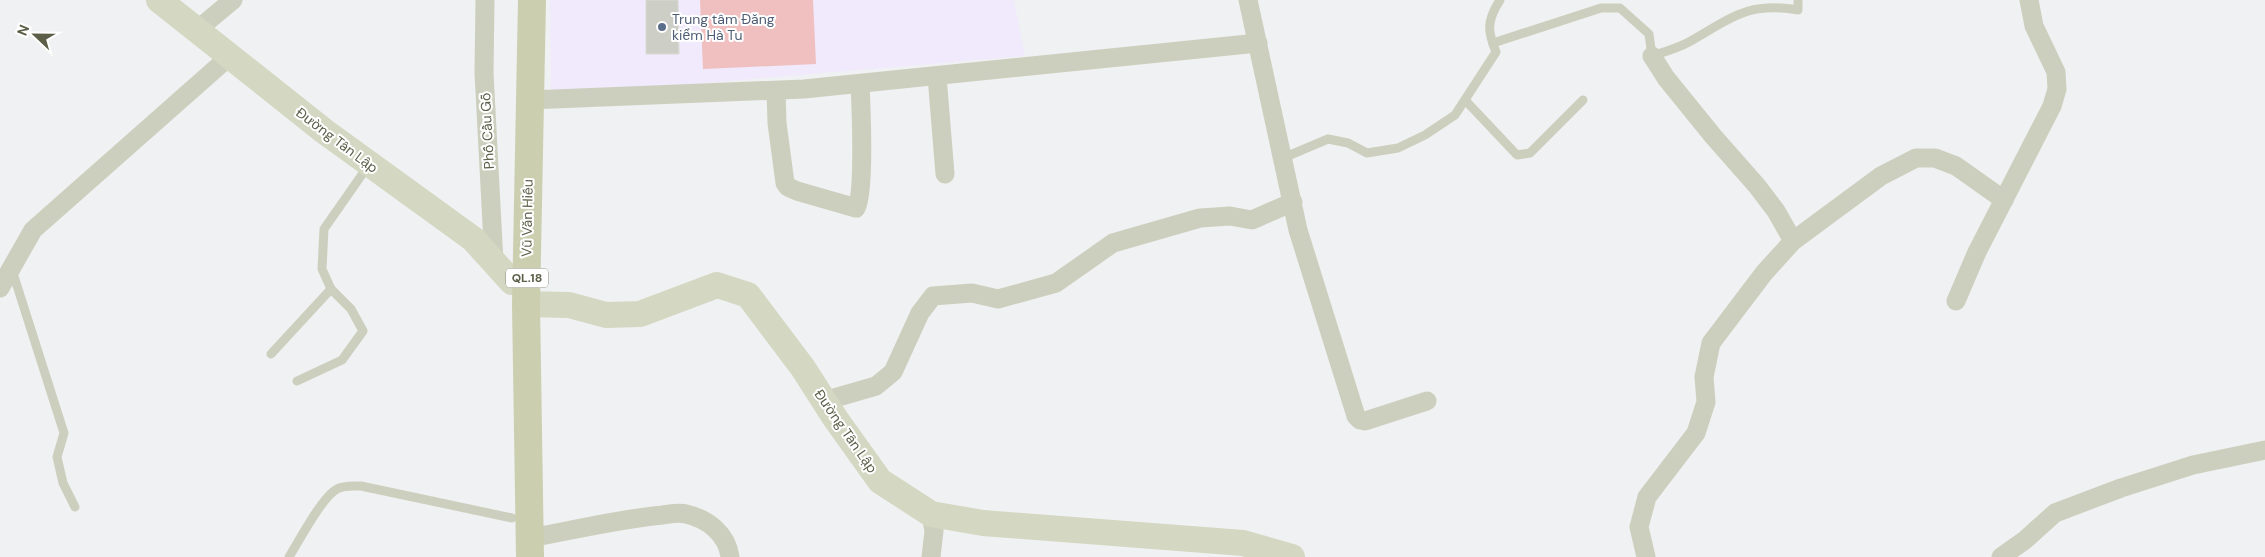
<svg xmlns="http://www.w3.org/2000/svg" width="2265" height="557" font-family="'DM Sans',sans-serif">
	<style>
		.commercial { fill: #f0eafc }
		.green { fill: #f0bfbf }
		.building { fill: #cdcfc7; stroke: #d9dbd4 }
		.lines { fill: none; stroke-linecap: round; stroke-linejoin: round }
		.lane { stroke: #cdcfbe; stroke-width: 9 }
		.street { stroke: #cdcfbe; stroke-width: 19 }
		.secondary { stroke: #d4d7c1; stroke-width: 26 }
		.primary { stroke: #cbcfb0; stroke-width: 28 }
		.service-dot { fill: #5c6f8a; stroke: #fff; stroke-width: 2 }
		.labels { text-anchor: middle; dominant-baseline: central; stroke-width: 4; stroke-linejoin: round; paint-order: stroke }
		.shield { fill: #fff; stroke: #8d8e7f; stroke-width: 1 }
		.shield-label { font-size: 12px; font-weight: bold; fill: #5c5e48 }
		.service-label { font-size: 14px; fill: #4e5e75; stroke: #fff; text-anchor: start }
		.street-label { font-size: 14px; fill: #5c5e48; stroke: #fff }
	</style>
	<rect width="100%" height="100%" fill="#f0f1f2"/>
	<path class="commercial" d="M550,0H1014L1025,56L682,85L551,91Z"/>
	<path class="green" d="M700,0H813L816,64L703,69Z"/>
	<path class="building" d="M646,0H678L679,54H646Z"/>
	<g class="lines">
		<g class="lane">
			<path d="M1493,43L1601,8H1620L1649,34L1652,56C1664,52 1678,48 1689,42C1730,19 1747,1 1798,10V0"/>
			<path d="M1465,100L1517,155L1530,153L1583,100"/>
			<path d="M1283,158L1328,139L1348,143L1367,153L1398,148L1425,135L1455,115L1496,52C1487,31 1487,20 1500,0"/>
			<path d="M12,270L64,433L57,457L63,483L75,507"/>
			<path d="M271,354L331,289"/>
			<path d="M297,381L342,360L363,331L351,309L331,289L322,269L324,229L368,166"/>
			<path d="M289,557C299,541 322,497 337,489C344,485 353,486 361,486L512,518"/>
		</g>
		<g class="street">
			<path d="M485,0L484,73L494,262"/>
			<path d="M1248,0L1298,230L1356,416L1360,420L1365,421L1427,401"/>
			<path d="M197,30L233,0"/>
			<path d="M1652,56L1666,78L1713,136L1757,186L1776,211L1793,241"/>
			<path d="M937,76L945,174"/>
			<path d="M776,91L777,123L785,183L788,187L797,191L856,208C865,195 861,105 860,84"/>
			<path d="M529,100L804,89L1258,43"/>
			<path d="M0,288L33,230L230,56"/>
			<path d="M1956,301L1977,252L2052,106L2057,89L2056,72L2034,26L2029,0"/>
			<path d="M824,401L876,386L893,372L920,313L933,296L972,293L998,299L1056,283L1113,243L1200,218L1230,216L1252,220L1293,202"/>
			<path d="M530,538C574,530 619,519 663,515C670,514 679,512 686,514C708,519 727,534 730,557"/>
			<path d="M931,557L934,531L931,514"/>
			<path d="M1646,557L1639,527L1647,497L1696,433L1706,402L1704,377L1711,343L1764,273L1793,241L1881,176L1916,158H1935L1956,166L2004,200"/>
			<path d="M2001,557L2025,540L2055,513L2121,488L2193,465L2265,450"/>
		</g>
		<g class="secondary">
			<path d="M159,0L324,131L473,239L512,282"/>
			<path d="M526,304L569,305L606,315L640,314L717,285L748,295L803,368L835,418L880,481L931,514L983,523L1243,543L1292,557"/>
		</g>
		<path class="primary" d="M530,557L526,304L532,0"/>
	</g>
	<circle class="service-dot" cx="662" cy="27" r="5"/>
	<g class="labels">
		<rect class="shield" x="506" y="268.5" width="42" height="19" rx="4"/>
		<g class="shield-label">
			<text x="527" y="278">QL.18</text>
		</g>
		<g class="service-label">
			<text x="672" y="19">Trung tâm Đăng<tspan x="672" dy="16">kiểm Hà Tu</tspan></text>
		</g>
		<g class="street-label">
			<text transform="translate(487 131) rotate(-93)">Phố Cầu Gỗ</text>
			<text transform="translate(337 140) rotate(37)">Đường Tân Lập</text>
			<text transform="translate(527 218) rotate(-89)">Vũ Văn Hiếu</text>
			<text transform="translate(846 431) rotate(55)">Đường Tân Lập</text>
		</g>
	</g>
	<g transform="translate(35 35) rotate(292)" stroke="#ffffff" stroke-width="4" paint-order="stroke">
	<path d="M0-4L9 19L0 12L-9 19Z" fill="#5c5e48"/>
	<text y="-8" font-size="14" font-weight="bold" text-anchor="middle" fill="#5c5e48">N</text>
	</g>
</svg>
